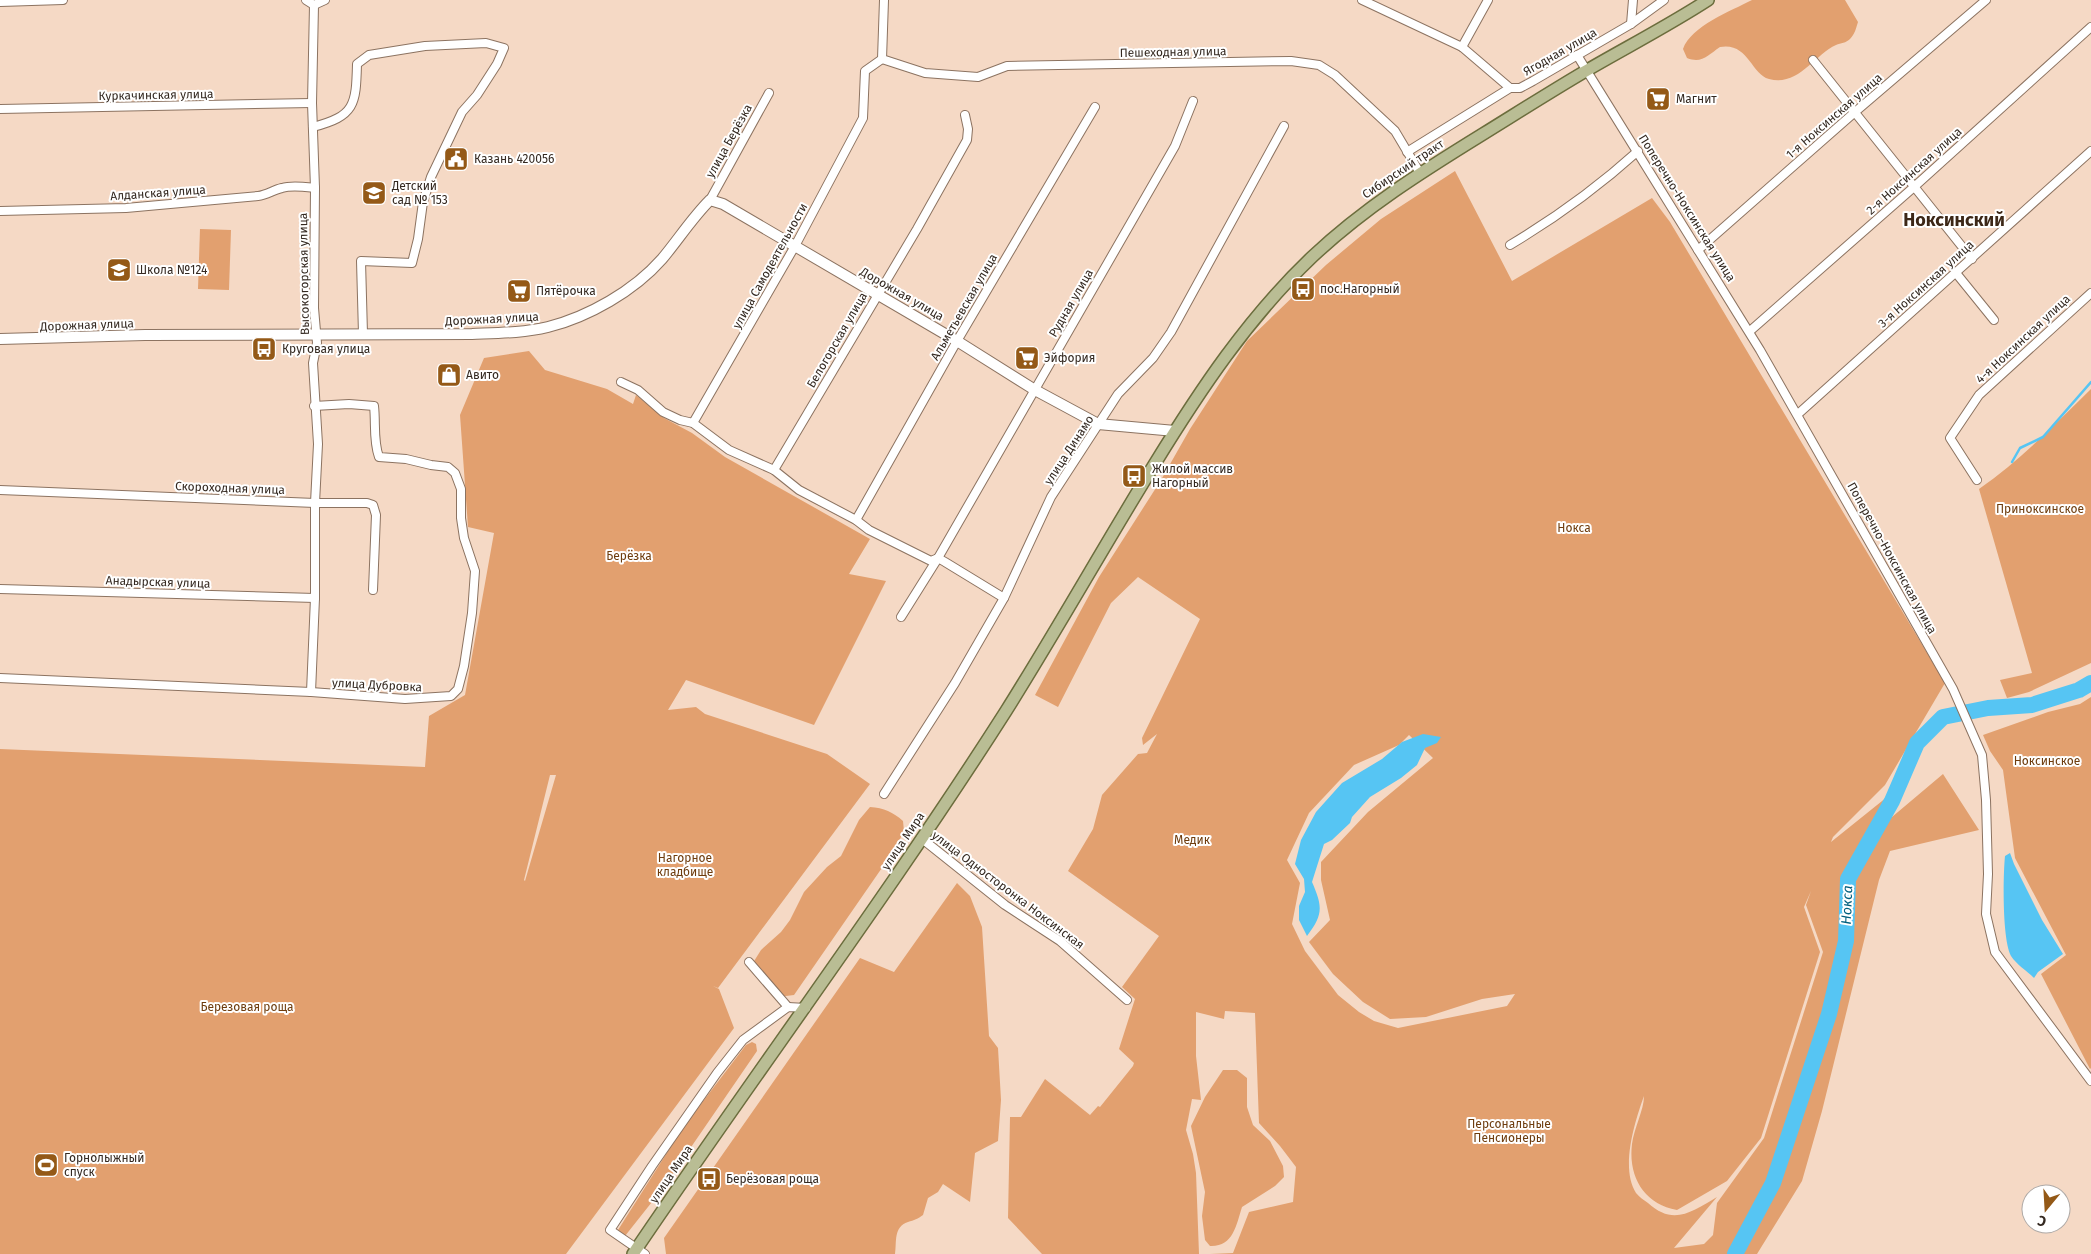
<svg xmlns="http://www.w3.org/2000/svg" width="2091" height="1254" font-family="'Fira Sans',sans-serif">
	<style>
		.green { fill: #e2a06f; fill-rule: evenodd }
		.water { fill: #56c5f3 }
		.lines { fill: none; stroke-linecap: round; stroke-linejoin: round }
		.stream { stroke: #56c5f3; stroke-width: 2.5 }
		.river { stroke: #56c5f3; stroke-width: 16 }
		.street-casing { stroke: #8c7361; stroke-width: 10 }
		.secondary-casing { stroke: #8c7361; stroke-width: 12 }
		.primary-casing { stroke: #6c6d3d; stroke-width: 14 }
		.street { stroke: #fff; stroke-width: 8 }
		.secondary { stroke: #fff; stroke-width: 10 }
		.primary { stroke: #b9bd94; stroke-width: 11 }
		.labels { text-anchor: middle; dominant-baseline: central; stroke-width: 4; stroke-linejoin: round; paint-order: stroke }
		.street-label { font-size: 12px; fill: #342921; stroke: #fff }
		.poi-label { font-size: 12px; fill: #342921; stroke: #fff; text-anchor: start }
		.park-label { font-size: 12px; fill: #6e3c0d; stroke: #fff }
		.water-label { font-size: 14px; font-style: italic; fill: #005f7e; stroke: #fff }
		.district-label { font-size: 18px; font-weight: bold; fill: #3c2717; stroke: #fff }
	</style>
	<rect width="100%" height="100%" fill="#f5d9c5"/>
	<g class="green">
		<path d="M1752,0H1845L1858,22C1856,28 1855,34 1850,39C1846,43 1841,43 1836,45C1814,55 1798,87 1769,79C1751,74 1748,42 1720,47C1708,55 1702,64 1687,58L1683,49C1691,26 1731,11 1752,0Z"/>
		<path d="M1455,171L1512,281L1652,198L1670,222L1945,683L1885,785L1833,837L1831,842L1887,797L1892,817L1943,774L1979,830L1890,851L1879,880L1822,1111L1802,1181L1757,1254H1210L1233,1253L1249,1212L1293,1202L1296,1167L1280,1146L1259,1123L1255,1013L1225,1011L1224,1019L1196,1012V1056L1201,1100L1192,1099L1186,1130L1193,1154L1196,1173L1199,1254H1042L1008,1218L1010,1117H1021L1045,1079L1090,1115L1098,1106L1100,1107L1133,1066L1134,1063L1119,1049L1135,999L1122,987L1159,936L1068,871L1093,829L1102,795L1138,754L1147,753L1157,734L1143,745L1142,738L1200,619L1138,577L1111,603L1058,707L1035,695L1099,577L1161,480L1190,429L1247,341L1326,265L1381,219ZM1409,735L1433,758L1368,812L1321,862V880L1330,920L1309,942L1333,974L1363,1002L1390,1019L1426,1017L1482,999L1515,994L1507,1006L1398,1028L1374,1021L1359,1012L1338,995L1305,951L1292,924L1300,883L1287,860L1309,813L1354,765L1399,745ZM1811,891L1806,905L1823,952L1764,1138L1717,1203L1713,1235L1704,1244L1674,1248L1717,1197C1692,1212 1673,1226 1648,1203C1644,1200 1639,1197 1636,1193C1620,1168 1635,1121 1644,1096C1644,1110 1634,1128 1632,1144C1628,1177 1644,1204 1677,1210L1727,1181L1761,1138L1820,952L1804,907Z"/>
		<path d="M200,229L231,230L229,290L198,289Z"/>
		<path d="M529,351L545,370L607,389L633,404L636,395L664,418L692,433L725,457L870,539L849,574L886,581L814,725L686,680L668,710L696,707L705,714L827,754L870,784L718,988L713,986L719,989L734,1028L566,1254H0V749L425,767L429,716L465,695L494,533L468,527L460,415L484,358ZM550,775H556L525,881L524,880Z"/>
		<path d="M2091,389V663L2029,692L2007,698L2000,680L2032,673L1979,489C2021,460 2055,424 2091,389Z"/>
		<path d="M2091,697V1068L2090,1069L2041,974L2066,955L2015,858L2003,770L1990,751L1983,735L2048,712L2080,704Z"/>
		<path d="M870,807C884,808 893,812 903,821L904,831L895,849L794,995L778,997L761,983L752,971L751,966L761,950L781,932L790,920L804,892L827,867L841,856L859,820Z"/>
		<path d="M957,883L970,896L982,927L989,1036L998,1048L1001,1100L998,1141L975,1153L970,1202L943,1184L938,1192L928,1198L923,1215C918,1219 914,1220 908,1222C893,1227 897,1242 895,1254H666L664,1238L860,958L894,972Z"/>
		<path d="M752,1042L756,1044L757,1051L663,1188L625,1236L618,1230L670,1148L675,1138L746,1045Z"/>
		<path d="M1223,1070H1237L1247,1078V1107L1253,1125L1270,1141L1283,1166L1284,1177L1275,1186L1242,1207C1236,1226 1233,1247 1210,1246L1205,1240L1202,1216L1205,1192L1191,1126L1205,1097Z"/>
	</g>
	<g class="water">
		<path d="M1423,734L1441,737L1437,743L1425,748L1417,765L1401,778L1370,797L1352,817L1350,823L1332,840L1324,844L1312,882C1323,907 1323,915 1307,936L1299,920V906L1305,892L1304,879L1295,864L1301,840L1316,812L1342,783L1382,759L1402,742Z"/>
		<path d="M2010,853L2014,864L2042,920L2063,954L2038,972L2034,978C2027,971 2016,964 2011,956C2002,939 2003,876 2005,856Z"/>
	</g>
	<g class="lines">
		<path class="stream" d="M2012,462L2020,448L2043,437L2091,382"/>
		<path class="river" d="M1735,1254L1773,1183L1829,1014L1846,941L1848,879L1892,801L1917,743L1943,717L1988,708L2032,705L2079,690L2091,683"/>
		<defs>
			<g id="street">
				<path d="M306,0L314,5L325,0"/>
				<path d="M1362,0L1462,47L1510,88H1520L1533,81L1631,24L1664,0"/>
				<path d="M0,2L63,0"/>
				<path d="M1631,24L1633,0"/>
				<path d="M1462,47L1488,0"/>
				<path d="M1577,55L1760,350L1953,689L1982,755L1986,800L1988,874L1986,914L1995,952L2091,1081"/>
				<path d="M882,59L925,73L978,77L1007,66L1291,61L1319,65L1335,75L1395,131L1420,173"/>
				<path d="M1813,60L1972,259"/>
				<path d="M0,109L312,103"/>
				<path d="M313,127C355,116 356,105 357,64L369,55L425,46L486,43L504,48L497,64L477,95L462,112L431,177L423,202L418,239L412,263L361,261L363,334"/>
				<path d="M1407,152L1510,88"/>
				<path d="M710,200L769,93"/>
				<path d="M0,211L126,208L258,196C267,195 273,190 282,188C292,185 305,187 315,188"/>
				<path d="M1510,245C1557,217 1597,188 1638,151"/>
				<path d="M1698,250L1855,112L1986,0"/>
				<path d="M1956,273L1994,320"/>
				<path d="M1750,331L1914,187L2091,27"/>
				<path d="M621,382L638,390L663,412L680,420L693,423L729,450L774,470L799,490L856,520L869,530L931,561L938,558L945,562L1004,598"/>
				<path d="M1798,414L2091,151"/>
				<path d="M693,423L795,246L863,118L865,71L882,59L884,0"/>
				<path d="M774,470L917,229L967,140L968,129L965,115"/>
				<path d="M1977,480L1950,438L1979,395L2091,293"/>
				<path d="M0,490L315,503H367L373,505L376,515L373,590"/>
				<path d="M856,520L957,341L1095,107"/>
				<path d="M0,589L315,598"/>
				<path d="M901,617L938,558L1175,146L1193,101"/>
				<path d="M0,678L311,692L405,699L451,696L458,689L464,666L472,613L475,571L464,538L461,518V489L455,473L448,467L431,465L406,459L379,457C373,441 376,423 374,406L349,404L314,406"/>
				<path d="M311,692L315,598V503L318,444L313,363L317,343L314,308L315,188L312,103L314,5"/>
				<path d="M884,794L955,683L1004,598L1051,497L1118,394L1153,358L1171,332L1284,126"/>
				<path d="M921,838L1005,905L1060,941L1127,1000"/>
				<path d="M749,962L788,1007"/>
				<path d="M645,1254L610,1230L652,1166L717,1073L743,1040L788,1007L806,1008"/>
			</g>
			<path id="secondary" d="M0,339L145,335L472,334C497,333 523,333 548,327C588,317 634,291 662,259C678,240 692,218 710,200L723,204L957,341L1035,390L1098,424L1175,431"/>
			<path id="primary" d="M633,1254C756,1072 888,896 1006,711C1057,630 1104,546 1154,465C1200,390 1248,318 1312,257C1364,208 1423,171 1483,134C1517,113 1550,92 1584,72C1625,48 1668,26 1708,0"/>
		</defs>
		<use href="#street" class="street-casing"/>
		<use href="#secondary" class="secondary-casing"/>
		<use href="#primary" class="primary-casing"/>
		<use href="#street" class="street"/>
		<use href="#secondary" class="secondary"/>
		<use href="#primary" class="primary"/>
	</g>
	<defs>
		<symbol id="supermarket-square" viewBox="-11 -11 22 22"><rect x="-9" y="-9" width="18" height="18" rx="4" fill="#945917" stroke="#fff"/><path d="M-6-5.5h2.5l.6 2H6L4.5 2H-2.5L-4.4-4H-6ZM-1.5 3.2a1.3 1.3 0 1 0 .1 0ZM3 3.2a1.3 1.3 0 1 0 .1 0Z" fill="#fff"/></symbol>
		<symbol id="civic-square" viewBox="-11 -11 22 22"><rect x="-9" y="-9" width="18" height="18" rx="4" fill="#945917" stroke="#fff"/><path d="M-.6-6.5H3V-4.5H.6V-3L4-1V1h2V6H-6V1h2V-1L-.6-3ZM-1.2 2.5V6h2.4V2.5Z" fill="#fff"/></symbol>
		<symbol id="school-square" viewBox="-11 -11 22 22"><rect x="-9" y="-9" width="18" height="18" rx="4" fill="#945917" stroke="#fff"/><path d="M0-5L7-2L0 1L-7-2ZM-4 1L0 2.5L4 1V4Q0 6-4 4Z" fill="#fff"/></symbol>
		<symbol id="bus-square" viewBox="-11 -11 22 22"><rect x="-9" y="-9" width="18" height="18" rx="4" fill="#945917" stroke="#fff"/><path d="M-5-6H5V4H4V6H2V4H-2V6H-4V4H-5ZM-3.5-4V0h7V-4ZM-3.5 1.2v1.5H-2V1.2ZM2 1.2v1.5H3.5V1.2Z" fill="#fff"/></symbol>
		<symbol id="shop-square" viewBox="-11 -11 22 22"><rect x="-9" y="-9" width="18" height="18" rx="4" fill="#945917" stroke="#fff"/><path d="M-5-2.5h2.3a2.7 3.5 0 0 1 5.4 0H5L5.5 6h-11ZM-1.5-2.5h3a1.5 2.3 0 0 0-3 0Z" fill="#fff"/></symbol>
		<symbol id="stadium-square" viewBox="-11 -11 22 22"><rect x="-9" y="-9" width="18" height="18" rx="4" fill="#945917" stroke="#fff"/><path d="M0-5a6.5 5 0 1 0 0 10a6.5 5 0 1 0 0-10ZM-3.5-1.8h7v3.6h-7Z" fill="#fff"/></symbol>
	</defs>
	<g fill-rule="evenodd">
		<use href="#supermarket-square" x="1644" y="85" width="28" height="28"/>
		<use href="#civic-square" x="442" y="145" width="28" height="28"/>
		<use href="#school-square" x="360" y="179" width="28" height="28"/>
		<use href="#school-square" x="105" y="256" width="28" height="28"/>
		<use href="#bus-square" x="1289" y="275" width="28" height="28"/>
		<use href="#supermarket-square" x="505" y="277" width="28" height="28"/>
		<use href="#bus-square" x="250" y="335" width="28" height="28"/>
		<use href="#supermarket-square" x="1013" y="344" width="28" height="28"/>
		<use href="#shop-square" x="435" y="361" width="28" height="28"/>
		<use href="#bus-square" x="1120" y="462" width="28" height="28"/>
		<use href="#stadium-square" x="32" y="1151" width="28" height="28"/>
		<use href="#bus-square" x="695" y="1165" width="28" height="28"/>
	</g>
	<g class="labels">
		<g class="street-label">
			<text transform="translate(1173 52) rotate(-1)">Пешеходная улица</text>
			<text transform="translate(1560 52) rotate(-30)">Ягодная улица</text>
			<text transform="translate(156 95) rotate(-1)">Куркачинская улица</text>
			<text transform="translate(1834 116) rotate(-41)">1-я Ноксинская улица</text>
			<text transform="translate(729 141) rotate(-61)">улица Берёзка</text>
			<text transform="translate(1403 169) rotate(-34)">Сибирский тракт</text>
			<text transform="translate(1914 171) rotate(-42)">2-я Ноксинская улица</text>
			<text transform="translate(158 193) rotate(-4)">Алданская улица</text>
			<text transform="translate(1687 208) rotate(58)">Поперечно-Ноксинская улица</text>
			<text transform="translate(770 266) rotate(-61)">улица Самодеятельности</text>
			<text transform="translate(304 274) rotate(-91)">Высокогорская улица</text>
			<text transform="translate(1926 284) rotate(-42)">3-я Ноксинская улица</text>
			<text transform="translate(902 294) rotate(30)">Дорожная улица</text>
			<text transform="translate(1071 303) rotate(-60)">Рудная улица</text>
			<text transform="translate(964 307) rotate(-60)">Альметьевская улица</text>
			<text transform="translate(492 319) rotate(-3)">Дорожная улица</text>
			<text transform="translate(87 325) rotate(-2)">Дорожная улица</text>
			<text transform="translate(2023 339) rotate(-43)">4-я Ноксинская улица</text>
			<text transform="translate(837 340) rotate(-60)">Белогорская улица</text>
			<text transform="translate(1069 450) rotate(-57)">улица Динамо</text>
			<text transform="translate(230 488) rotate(2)">Скороходная улица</text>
			<text transform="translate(1892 558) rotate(61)">Поперечно-Ноксинская улица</text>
			<text transform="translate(158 582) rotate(2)">Анадырская улица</text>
			<text transform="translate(377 685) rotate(3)">улица Дубровка</text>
			<text transform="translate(903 841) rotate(-56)">улица Мира</text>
			<text transform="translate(1008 890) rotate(37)">улица Односторонка Ноксинская</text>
			<text transform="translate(671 1174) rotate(-56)">улица Мира</text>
		</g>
		<g class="poi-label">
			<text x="1676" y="99">Магнит</text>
			<text x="474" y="159">Казань 420056</text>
			<text x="392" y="186">Детский<tspan x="392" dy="14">сад № 153</tspan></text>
			<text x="136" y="270">Школа №124</text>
			<text x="1320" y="289">пос.Нагорный</text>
			<text x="536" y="291">Пятёрочка</text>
			<text x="282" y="349">Круговая улица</text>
			<text x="1044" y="358">Эйфория</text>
			<text x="466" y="375">Авито</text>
			<text x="1152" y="469">Жилой массив<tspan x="1152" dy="14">Нагорный</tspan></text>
			<text x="64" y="1158">Горнолыжный<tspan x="64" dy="14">спуск</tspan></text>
			<text x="726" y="1179">Берёзовая роща</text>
		</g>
		<g class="park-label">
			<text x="2040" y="509">Приноксинское</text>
			<text x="1574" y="528">Нокса</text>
			<text x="629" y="556">Берёзка</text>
			<text x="2047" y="761">Ноксинское</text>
			<text x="1192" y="840">Медик</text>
			<text x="685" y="858">Нагорное<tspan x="685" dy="14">кладбище</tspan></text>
			<text x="247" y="1007">Березовая роща</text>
			<text x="1509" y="1124">Персональные<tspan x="1509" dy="14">Пенсионеры</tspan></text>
		</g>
		<g class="water-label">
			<text transform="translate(1847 905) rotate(-88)">Нокса</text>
		</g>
		<g class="district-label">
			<text x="1954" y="220">Ноксинский</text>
		</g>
	</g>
	<g transform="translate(2046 1209) rotate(198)"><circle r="24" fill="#ffffff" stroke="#aea9a6"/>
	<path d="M0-4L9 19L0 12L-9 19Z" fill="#945917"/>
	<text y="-8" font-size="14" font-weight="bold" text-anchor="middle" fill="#342921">С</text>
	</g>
</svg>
